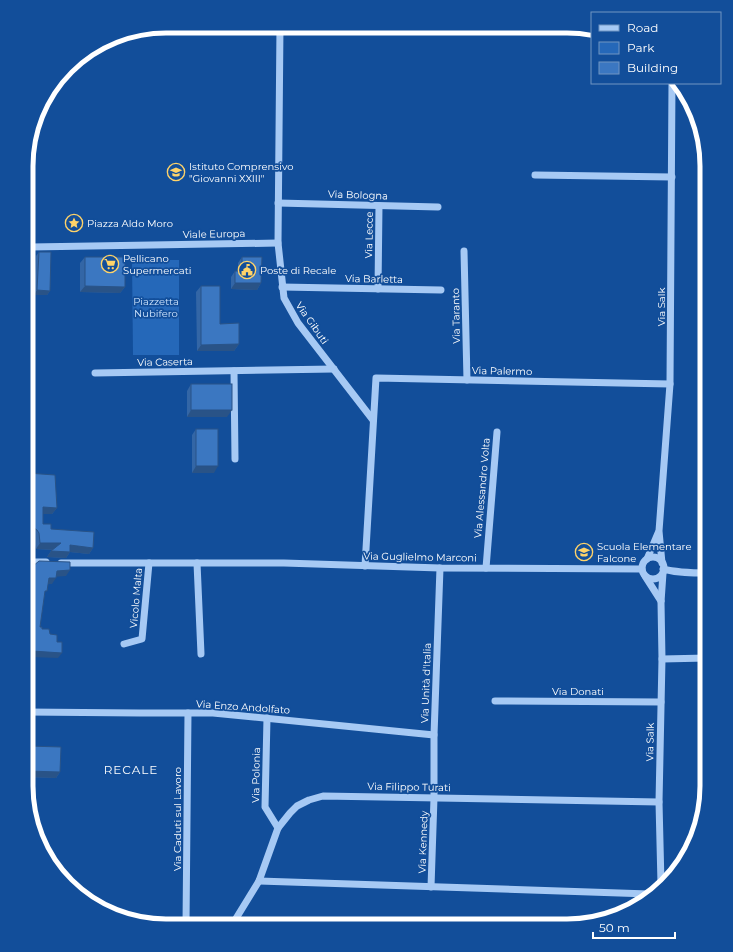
<svg xmlns="http://www.w3.org/2000/svg" width="733" height="952" font-family="Montserrat,sans-serif">
	<style>
		.green { fill: #2568b9 }
		.lines { fill: none; stroke-linecap: round; stroke-linejoin: round }
		.minor { stroke: #a6c9f4; stroke-width: 7 }
		.wall { fill: #3366a6 }
		.shaded-wall { fill: #295387 }
		.building { fill: #3b77c1; stroke: #295387 }
		.labels { text-anchor: middle; dominant-baseline: central; stroke-width: 3.5; stroke-linejoin: round; paint-order: stroke }
		.poi-label { font-size: 10px; fill: #fff; stroke: #124e9a; text-anchor: start }
		.street-label { font-size: 10px; fill: #fff; stroke: #124e9a }
		.park-label { font-size: 10px; fill: #cee4fd; stroke: #124e9a }
		.quarter-label { font-size: 12px; letter-spacing: 1px; fill: #fff; stroke: #124e9a }
		.rim { fill: none; stroke: #fff; stroke-width: 5 }
	</style>
	<rect width="100%" height="100%" fill="#124e9a"/>
	<path class="green" d="M132,260H179V355H133Z"/>
	<g class="lines">
		<g class="minor">
			<path d="M280,26L278,243L284,298L298,323L373,420"/>
			<path d="M535,175L672,177"/>
			<path d="M278,203L438,207"/>
			<path d="M31,247L278,243"/>
			<path d="M464,251L467,380"/>
			<path d="M282,287L441,290"/>
			<path d="M378,289L379,206"/>
			<path d="M27,331L31,247L30,139"/>
			<path d="M234,371L235,459"/>
			<path d="M95,373L334,369"/>
			<circle cx="653" cy="568" r="11"/>
			<path d="M647,559L658,533"/>
			<path d="M26,562H46"/>
			<path d="M61,563H284L440,568L642,569"/>
			<path d="M197,563L201,654"/>
			<path d="M662,563L659,531L670,384L672,83"/>
			<path d="M365,566L376,378L670,384"/>
			<path d="M486,568L497,432"/>
			<path d="M663,569C678,573 692,573 707,573"/>
			<path d="M645,576L661,601"/>
			<path d="M124,644L142,639L149,563"/>
			<path d="M662,659L707,658"/>
			<path d="M495,701L661,702"/>
			<path d="M26,712L140,713H213L434,735"/>
			<path d="M267,718L265,807L278,828"/>
			<path d="M259,881L649,894"/>
			<path d="M661,884L659,802L662,659L661,602L663,573"/>
			<path d="M431,887L434,798V735L440,568"/>
			<path d="M186,925L188,713"/>
			<path d="M232,925L259,881L278,828L290,813L297,806L309,800L323,796L659,802"/>
		</g>
	</g>
	<g class="wall">
		<path d="M39,252L50,291L47,295H34L36,256Z"/>
		<path d="M85,257L125,287L120,293L80,292V263Z"/>
		<path d="M242,257L261,283L257,290L231,289V277L235,271H238V263Z"/>
		<path d="M201,286L220,324L239,344L234,351H197L196,292Z"/>
		<path d="M191,384L227,417H187V391Z"/>
		<path d="M196,429L214,473H192V435Z"/>
		<path d="M27,473L57,508L52,514H43V524L51,529L93,548L89,554L70,552L66,558L47,557L51,551L53,550L36,549L34,540L32,536L26,532Z"/>
		<path d="M28,746L60,772L56,778L26,777V748Z"/>
	</g>
	<g class="shaded-wall">
		<path d="M235,283H261L257,290L231,289Z"/>
		<path d="M85,286L125,287L120,293L80,292Z"/>
		<path d="M37,290L50,291L47,295H34Z"/>
		<path d="M239,344L234,351H197L201,345Z"/>
		<path d="M191,410H232L227,417H187Z"/>
		<path d="M196,466H218L214,473H192Z"/>
		<path d="M43,507L57,508L52,514H38Z"/>
		<path d="M40,543H61L57,550L36,549Z"/>
		<path d="M70,545L93,548L89,554L70,552L66,558L47,557L51,551Z"/>
		<path d="M70,570L66,576L52,577L57,571Z"/>
		<path d="M49,578H56L52,584H45Z"/>
		<path d="M32,651L62,653L58,658L30,657L28,660H26V654Z"/>
		<path d="M27,771L60,772L56,778L26,777V772Z"/>
	</g>
	<g class="building">
		<path d="M39,252H51L50,291L37,290Z"/>
		<path d="M85,257H125V287L85,286Z"/>
		<path d="M242,257H262L261,283H235V271H242Z"/>
		<path d="M201,286H220V324L239,323V344L201,345Z"/>
		<rect x="191" y="384" width="41" height="26"/>
		<rect x="196" y="429" width="22" height="37"/>
		<path d="M27,473L55,475L57,508L43,507V524H51V529L94,532L93,548L70,545V552L51,551L61,543H40L39,533L37,530L27,523Z"/>
		<path d="M39,561L70,562V570L57,571L56,578H49L47,591H45L40,627H42V629H49L50,634L57,635V642H62V653L32,651V655L26,654V572Z"/>
		<path d="M28,746L61,747L60,772L27,771Z"/>
	</g>
	<defs>
		<symbol id="school-ring" viewBox="-11 -11 22 22"><circle r="9.5" fill="#124e9a" stroke="#ffd369" stroke-width="1.5"/><path d="M0-5L7-2L0 1L-7-2ZM-4 1L0 2.5L4 1V4Q0 6-4 4Z" fill="#ffd369"/></symbol>
		<symbol id="sight-ring" viewBox="-11 -11 22 22"><circle r="9.5" fill="#124e9a" stroke="#ffd369" stroke-width="1.5"/><path d="M0-6L1.8-2.2L6-1.7L2.9 1.2L3.7 5.4L0 3.3L-3.7 5.4L-2.9 1.2L-6-1.7L-1.8-2.2Z" fill="#ffd369"/></symbol>
		<symbol id="supermarket-ring" viewBox="-11 -11 22 22"><circle r="9.5" fill="#124e9a" stroke="#ffd369" stroke-width="1.5"/><path d="M-6-5.5h2.5l.6 2H6L4.5 2H-2.5L-4.4-4H-6ZM-1.5 3.2a1.3 1.3 0 1 0 .1 0ZM3 3.2a1.3 1.3 0 1 0 .1 0Z" fill="#ffd369"/></symbol>
		<symbol id="civic-ring" viewBox="-11 -11 22 22"><circle r="9.5" fill="#124e9a" stroke="#ffd369" stroke-width="1.5"/><path d="M-.6-6.5H3V-4.5H.6V-3L4-1V1h2V6H-6V1h2V-1L-.6-3ZM-1.2 2.5V6h2.4V2.5Z" fill="#ffd369"/></symbol>
	</defs>
	<g fill-rule="evenodd">
		<use href="#school-ring" x="166" y="162" width="20" height="20"/>
		<use href="#sight-ring" x="64" y="213" width="20" height="20"/>
		<use href="#supermarket-ring" x="100" y="254" width="20" height="20"/>
		<use href="#civic-ring" x="237" y="260" width="20" height="20"/>
		<use href="#school-ring" x="574" y="542" width="20" height="20"/>
	</g>
	<g class="labels">
		<g class="poi-label">
			<text x="189" y="166">Istituto Comprensivo<tspan x="189" dy="12">"Giovanni XXIII"</tspan></text>
			<text x="87" y="223">Piazza Aldo Moro</text>
			<text x="123" y="258">Pellicano<tspan x="123" dy="12">Supermercati</tspan></text>
			<text x="260" y="270">Poste di Recale</text>
			<text x="597" y="546">Scuola Elementare<tspan x="597" dy="12">Falcone</tspan></text>
		</g>
		<g class="street-label">
			<text transform="translate(358 195) rotate(2)">Via Bologna</text>
			<text transform="translate(214 234) rotate(-1)">Viale Europa</text>
			<text transform="translate(369 235) rotate(-89)">Via Lecce</text>
			<text transform="translate(374 279) rotate(1)">Via Barletta</text>
			<text transform="translate(661 307) rotate(-90)">Via Salk</text>
			<text transform="translate(456 316) rotate(-91)">Via Taranto</text>
			<text transform="translate(312 323) rotate(55)">Via Gibuti</text>
			<text transform="translate(165 362) rotate(-1)">Via Caserta</text>
			<text transform="translate(502 371) rotate(1)">Via Palermo</text>
			<text transform="translate(482 488) rotate(-85)">Via Alessandro Volta</text>
			<text transform="translate(420 557) rotate(1)">Via Guglielmo Marconi</text>
			<text transform="translate(136 598) rotate(-85)">Vicolo Malta</text>
			<text transform="translate(426 683) rotate(-88)">Via Unità d'Italia</text>
			<text x="578" y="691">Via Donati</text>
			<text transform="translate(243 707) rotate(4)">Via Enzo Andolfato</text>
			<text transform="translate(650 742) rotate(-89)">Via Salk</text>
			<text transform="translate(256 775) rotate(-89)">Via Polonia</text>
			<text transform="translate(409 787) rotate(1)">Via Filippo Turati</text>
			<text transform="translate(177 819) rotate(-90)">Via Caduti sul Lavoro</text>
			<text transform="translate(423 842) rotate(-88)">Via Kennedy</text>
		</g>
		<g class="park-label">
			<text x="156" y="301">Piazzetta<tspan x="156" dy="12">Nubifero</tspan></text>
		</g>
		<g class="quarter-label">
			<text x="131" y="769">RECALE</text>
		</g>
	</g>
	<path d="M0 0H733V952H0ZM166 33H567A133 133 0 0 1 700 166V786A133 133 0 0 1 567 919H166A133 133 0 0 1 33 786V166A133 133 0 0 1 166 33Z" fill="#124e9a" fill-rule="evenodd"/>
	<path class="rim" d="M166 33H567A133 133 0 0 1 700 166V786A133 133 0 0 1 567 919H166A133 133 0 0 1 33 786V166A133 133 0 0 1 166 33Z"/>
	<rect x="591" y="12" width="130" height="72" fill="#124e9a" stroke="#7195c2"/>
	<rect x="599" y="25" width="20" height="6" fill="#a6c9f4" stroke="#7195c2"/>
	<text x="627" y="32" font-size="12" fill="#ffffff">Road</text>
	<rect x="599" y="42" width="20" height="12" fill="#2568b9" stroke="#7195c2"/>
	<text x="627" y="52" font-size="12" fill="#ffffff">Park</text>
	<rect x="599" y="62" width="20" height="12" fill="#3b77c1" stroke="#7195c2"/>
	<text x="627" y="72" font-size="12" fill="#ffffff">Building</text>
	<path d="M593 932v6h82v-6" fill="none" stroke="#ffffff" stroke-width="2"/>
	<text x="599" y="932" font-size="12" fill="#ffffff" stroke="#124e9a" stroke-width="3" paint-order="stroke">50 m</text>
</svg>
